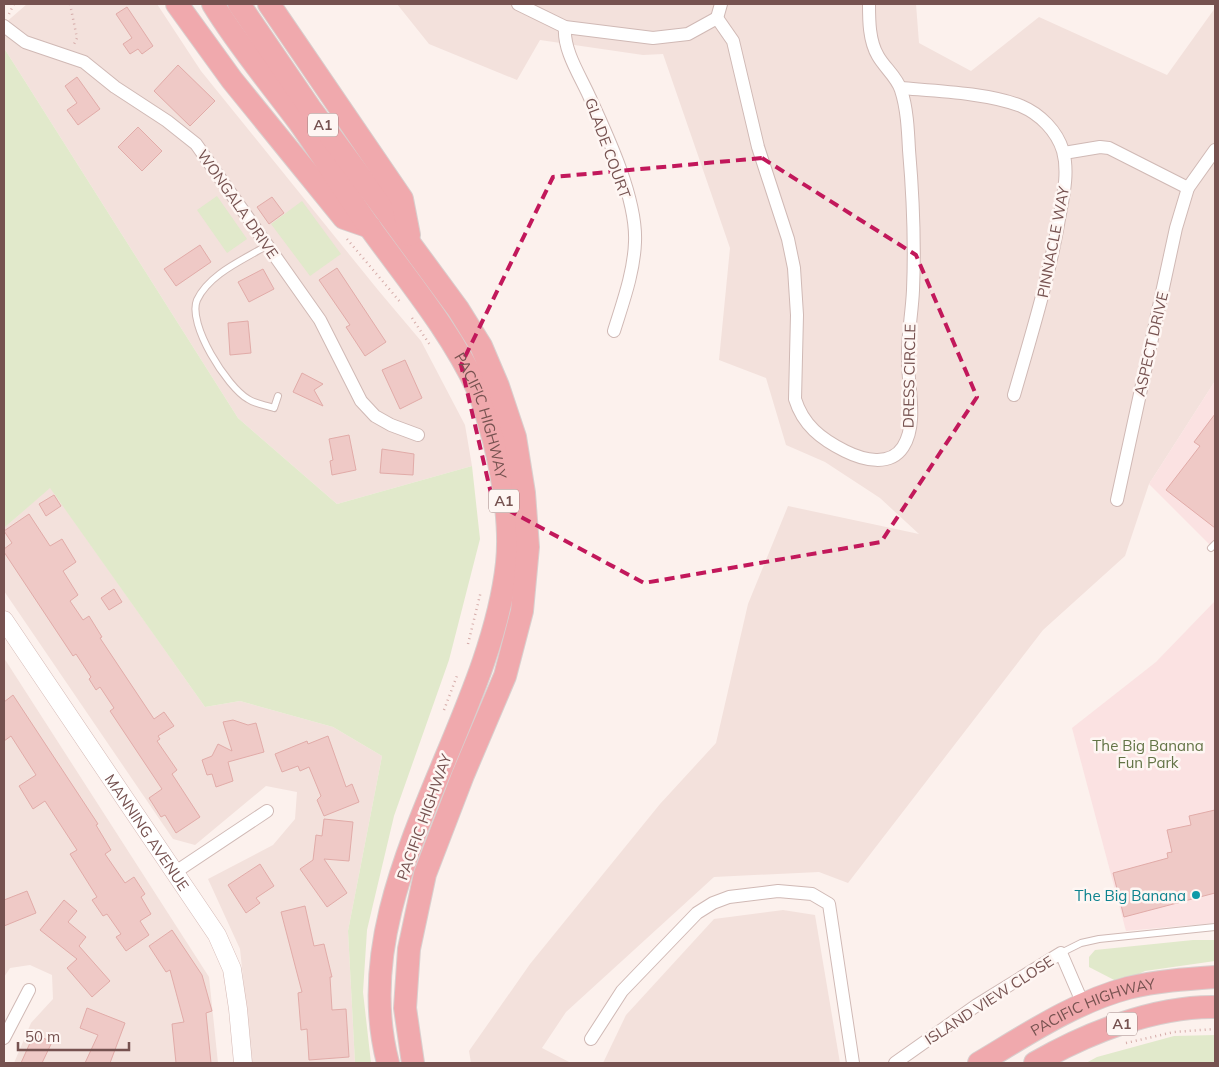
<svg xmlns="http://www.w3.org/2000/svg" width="1219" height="1067" font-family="Mulish,sans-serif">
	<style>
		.residential { fill: #f3e1dc }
		.commercial { fill: #fbe2e2 }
		.green { fill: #e1e9cb }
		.building { fill: #efc9c6; stroke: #e1aba8 }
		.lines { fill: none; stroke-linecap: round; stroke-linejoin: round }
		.lane-casing { stroke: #d0b9b5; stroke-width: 8 }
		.street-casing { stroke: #d0b9b5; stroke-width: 14 }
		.secondary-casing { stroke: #d5b9b5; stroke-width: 19 }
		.highway-casing { stroke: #d9cfce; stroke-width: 24 }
		.path { stroke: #d5aca9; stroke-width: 2.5; stroke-dasharray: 1 4; stroke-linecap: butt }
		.lane { stroke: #fff; stroke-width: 6 }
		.street { stroke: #fff; stroke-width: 12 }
		.secondary { stroke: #fff; stroke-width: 18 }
		.highway { stroke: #f0a9ad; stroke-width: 22 }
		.marked { fill: none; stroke: #c2185b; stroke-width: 4; stroke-dasharray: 10 6; stroke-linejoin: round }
		.culture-dot { fill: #0f9aa8; stroke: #fef6f3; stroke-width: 2 }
		.labels { text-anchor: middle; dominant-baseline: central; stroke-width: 5; stroke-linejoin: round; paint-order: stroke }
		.shield { fill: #fef6f3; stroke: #9f8381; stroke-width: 1 }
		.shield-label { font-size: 14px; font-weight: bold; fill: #765250 }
		.street-label { font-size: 15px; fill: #765250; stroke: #fef6f3 }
		.park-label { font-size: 15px; fill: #637446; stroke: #fef6f3 }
		.culture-label { font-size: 15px; fill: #0d838f; stroke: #fef6f3; text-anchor: end }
	</style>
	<rect width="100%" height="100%" fill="#fcf1ed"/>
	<g class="residential">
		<path d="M27,4H157L201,71L378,290L421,341L465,425L472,466L337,504L238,418L4,48V24Z"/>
		<path d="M397,4H916L919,43L971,71L1039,17L1167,75L1215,8V381L1149,484L1125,556L1043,630L848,883L819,872L714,877L566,1012L542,1048L571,1063H471L469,1051L530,964L660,804L716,743L748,604L788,506L919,534L880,498L825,462L786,445L766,378L719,360L730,248L663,54L643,55L540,40L517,80L429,44Z"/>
		<path d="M50,487L205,707L240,701L333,727L382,756L348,931L355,1063H252L240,949L208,879L273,845L295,819L297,792L266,786L195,845L173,839L4,591V528Z"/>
		<path d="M4,658L209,977L218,1063H14L31,1023L53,999L52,975L30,965L10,968L4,977Z"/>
		<path d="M783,910L815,915L840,1063H603L626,1015L714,919Z"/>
	</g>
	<g class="commercial">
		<path d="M1215,381V550L1149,484Z"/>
		<path d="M1215,601V923L1126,931L1072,728L1156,662Z"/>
	</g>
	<g class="green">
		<path d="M4,48L238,418L337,504L472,466L480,539L449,660L394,816L367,930L363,992L371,1063H355L348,931L382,756L333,727L240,701L205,707L50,488L4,528Z"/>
		<path d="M217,196L247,239L227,253L197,210Z"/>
		<path d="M302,201L341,254L310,276L271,224Z"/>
		<path d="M1193,940H1215V961L1145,971L1120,983L1089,967V957L1095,950Z"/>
		<path d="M1215,1035V1063H1086L1097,1057L1174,1036Z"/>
	</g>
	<g class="building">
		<path d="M127,7L153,46L142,54L138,49L130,54L123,44L132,38L116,14Z"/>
		<path d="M178,65L215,101L190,126L154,91Z"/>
		<path d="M77,77L100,109L78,125L67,110L77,103L65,86Z"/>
		<path d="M138,127L162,151L142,171L118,147Z"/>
		<path d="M272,197L284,213L269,224L257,207Z"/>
		<path d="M200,245L211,262L176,286L164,269Z"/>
		<path d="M337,268L386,342L365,356L346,327L350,325L319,280Z"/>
		<path d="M263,269L274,289L249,302L238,282Z"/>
		<path d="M248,321L251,353L230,355L228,323Z"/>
		<path d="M405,360L422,398L400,409L382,370Z"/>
		<path d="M302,373L323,384L314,390L323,406L293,392Z"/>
		<path d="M1215,414V528L1166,490L1200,446L1194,442Z"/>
		<path d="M349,435L356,470L332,475L330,461L333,460L329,439Z"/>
		<path d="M382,449L414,454L413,475L380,473Z"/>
		<path d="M54,495L61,506L46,516L39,504Z"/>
		<path d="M29,514L50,546L62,539L76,562L63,571L78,595L70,601L83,620L89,616L102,637L100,638L154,719L164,712L174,726L158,736L160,739L157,741L177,770L172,774L200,817L176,833L165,815L161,817L149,798L162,789L110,711L114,708L100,687L96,690L89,679L91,677L76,654L73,656L4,552V549L12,543L4,531Z"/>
		<path d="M114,589L122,602L109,610L101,598Z"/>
		<path d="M13,695L98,824L96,825L111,850L105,854L125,883L134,877L145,894L141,897L151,914L140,921L149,935L126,951L116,937L121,934L107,914L103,916L92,900L97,897L70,854L77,850L45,801L33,809L19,786L36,775L11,736L4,741V702Z"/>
		<path d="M233,720L248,725L256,723L264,752L228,762L233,781L216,787L212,774L207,775L202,760L212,756L218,744L232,751L223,722Z"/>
		<path d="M328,736L346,787L352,784L359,802L324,816L317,800L321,796L309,767L300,771L298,766L282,772L275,754L307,741L308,744Z"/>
		<path d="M1215,810V893L1124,917L1113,873L1168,858L1167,853L1172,852L1167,830L1191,825L1189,816Z"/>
		<path d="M324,819L353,822L349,861L324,859L347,893L327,907L300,869L313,860L316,835L322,836Z"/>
		<path d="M260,864L274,886L256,898L260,903L246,913L228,885Z"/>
		<path d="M27,891L36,913L4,926V900Z"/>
		<path d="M64,900L77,911L68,922L86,937L79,946L110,981L92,997L67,968L77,959L40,930Z"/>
		<path d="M305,906L314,946L324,944L332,977H330L332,1010L346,1009L349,1057L309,1060L307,1029L301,1030L298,993L302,992L281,912Z"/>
		<path d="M172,930L202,975L212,1011L206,1013L211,1063H176L172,1024L184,1022L170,970L166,972L149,946Z"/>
		<path d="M87,1008L125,1023L110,1063H85L98,1035L80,1028Z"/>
		<path d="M34,1034L52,1042L42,1063H21Z"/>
	</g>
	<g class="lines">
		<defs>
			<g id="lane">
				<path d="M266,246C243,260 209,274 197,300C187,324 227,387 248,399C255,404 266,405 274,408L278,396"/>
				<path d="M1211,548L1215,544"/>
				<path d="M1061,953L1081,943L1099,939L1215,927"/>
			</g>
			<g id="street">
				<path d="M518,4L565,27L653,38L688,34L717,18"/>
				<path d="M717,18L733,41L758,147L788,239L794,268L797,315L795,399C803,425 821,439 845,451C863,460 890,467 903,447C918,424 908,387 908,361C907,337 912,314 913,290C915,243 913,196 909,150C908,130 907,108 901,90C897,77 884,67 878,56C869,41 869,20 869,4"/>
				<path d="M717,18L721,4"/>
				<path d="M4,26L25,42L84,62L115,87L167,121L196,144L320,320L361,401L375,416L391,425L418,435"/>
				<path d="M565,27C563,51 581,77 590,98C608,137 637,199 635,242C634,272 623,302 614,331"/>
				<path d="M901,88C936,91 988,93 1021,106C1040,114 1057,131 1063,151C1069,173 1063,197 1059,219C1049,278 1031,336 1014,395"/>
				<path d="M1064,153L1100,147L1109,148L1188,188"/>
				<path d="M1117,500L1176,228L1188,188L1215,150"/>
				<path d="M174,873L267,811"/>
				<path d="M4,1038L29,990"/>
				<path d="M591,1039L622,991L697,913L713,903L729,897L778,891L812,894L829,904L853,1063"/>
				<path d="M895,1063L977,1005L1061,953L1083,1004"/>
			</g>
			<g id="secondary">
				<path id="s1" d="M4,620L217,935L232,969L238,1009L243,1063"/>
			</g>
			<g id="highway">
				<path d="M177,4L232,80L344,218L370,227"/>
				<path id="s2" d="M213,4C238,45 270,83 299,122C324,157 346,194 371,229C408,280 452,333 478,390C485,406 489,424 494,441C503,476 511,526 507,563C489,728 343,892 388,1063"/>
				<path d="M239,4L310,108L458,309L481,346L498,386L515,437L524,493L528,547L522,611L505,676L463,775L425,874L409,949L405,1008L413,1063"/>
				<path d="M269,4L402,199L409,235"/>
				<path id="s3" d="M979,1063C1026,1035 1075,1002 1128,988C1157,981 1186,979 1215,977"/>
				<path d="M1035,1063C1087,1033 1155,1006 1215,1007"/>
			</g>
		</defs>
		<use href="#lane" class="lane-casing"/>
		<use href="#street" class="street-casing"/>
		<use href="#secondary" class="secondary-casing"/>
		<use href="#highway" class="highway-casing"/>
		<g class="path">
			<path d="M70,4L77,38L73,46"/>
			<path d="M9,14L14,4"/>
			<path d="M347,239L401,303"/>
			<path d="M412,318L430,345"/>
			<path d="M468,644L481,591"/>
			<path d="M444,710L458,673"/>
			<path d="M1126,1043L1174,1032L1215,1029"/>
		</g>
		<use href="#lane" class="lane"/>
		<use href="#street" class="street"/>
		<use href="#secondary" class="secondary"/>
		<use href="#highway" class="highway"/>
	</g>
	<path class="marked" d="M762,158L916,255L977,397L881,542L644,583L493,502L461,365L553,177Z"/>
	<circle class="culture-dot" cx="1196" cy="895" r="5"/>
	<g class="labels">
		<g class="shield">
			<rect x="308" y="113.5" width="30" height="23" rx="4"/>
			<rect x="489" y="489.5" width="30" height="23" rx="4"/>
			<rect x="1107" y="1012.5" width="30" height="23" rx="4"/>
		</g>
		<g class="shield-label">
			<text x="323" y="125">A1</text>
			<text x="504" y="501">A1</text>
			<text x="1122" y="1024">A1</text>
		</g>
		<g class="street-label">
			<text transform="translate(608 148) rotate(70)">GLADE COURT</text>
			<text transform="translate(238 204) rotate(55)">WONGALA DRIVE</text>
			<text transform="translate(1053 242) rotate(-79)">PINNACLE WAY</text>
			<text transform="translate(1151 344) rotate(-77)">ASPECT DRIVE</text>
			<text transform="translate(909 376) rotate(-89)">DRESS CIRCLE</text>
			<text stroke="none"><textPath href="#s2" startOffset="494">PACIFIC HIGHWAY</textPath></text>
			<text transform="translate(424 817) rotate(-70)">PACIFIC HIGHWAY</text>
			<text stroke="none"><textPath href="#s1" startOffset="256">MANNING AVENUE</textPath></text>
			<text transform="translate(989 1000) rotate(-33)">ISLAND VIEW CLOSE</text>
			<text stroke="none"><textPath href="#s3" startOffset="128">PACIFIC HIGHWAY</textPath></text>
		</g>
		<g class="park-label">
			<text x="1148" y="745">The Big Banana<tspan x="1148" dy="17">Fun Park</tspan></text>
		</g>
		<g class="culture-label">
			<text x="1186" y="895">The Big Banana</text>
		</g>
	</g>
	<rect width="1219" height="1067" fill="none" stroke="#765250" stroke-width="10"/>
	<path d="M18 1042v8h111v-8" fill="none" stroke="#765250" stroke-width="2.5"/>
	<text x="25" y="1042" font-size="15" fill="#765250" stroke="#fef6f3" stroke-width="4" paint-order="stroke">50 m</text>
</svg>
